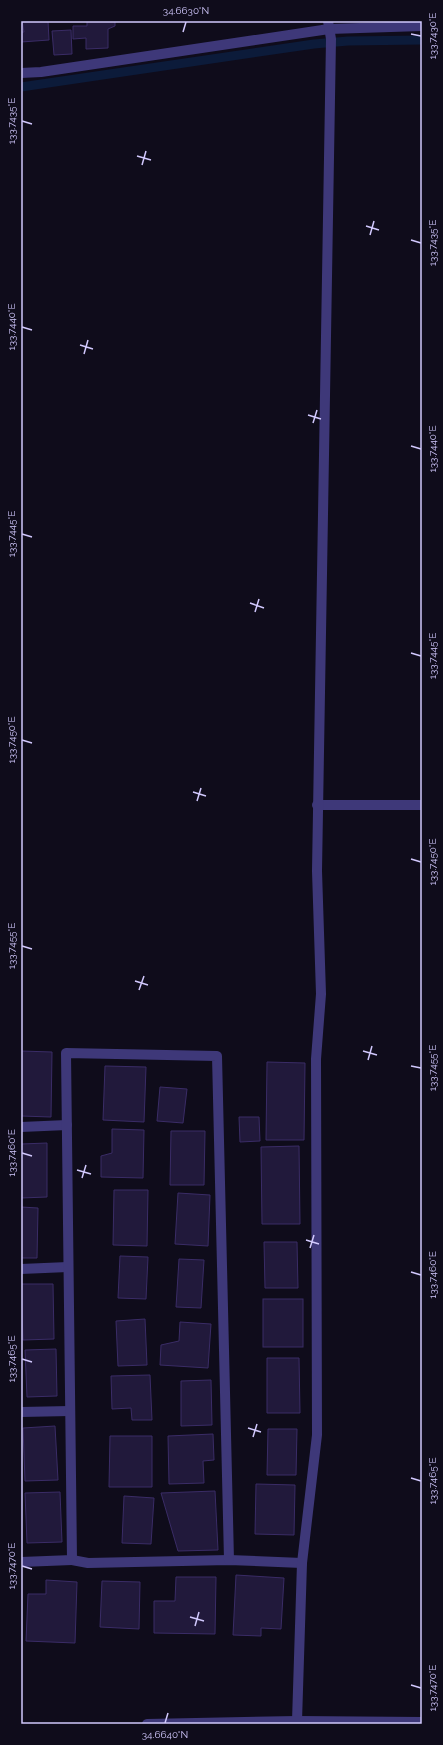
<svg xmlns="http://www.w3.org/2000/svg" width="443" height="1745" font-family="Raleway,sans-serif">
	<style>
		.lines { fill: none; stroke-linecap: round; stroke-linejoin: round }
		.stream { stroke: #0c1b3a; stroke-width: 9 }
		.building { fill: #21193b; stroke: #3a2c66 }
		.minor { stroke: #3e3879; stroke-width: 10 }
		.tertiary { stroke: #3e3879; stroke-width: 10 }
		.ticks { fill: none; stroke: #d1c8fd; stroke-width: 1.5 }
		.neatline { fill: none; stroke: #d1c8fd; stroke-width: 1.5 }
		.ticks-label { font-size: 10px; text-anchor: middle; fill: #d1c8fd }
	</style>
	<rect width="100%" height="100%" fill="#0f0c1b"/>
	<g class="lines">
		<path class="stream" d="M21,87L314,44L348,41L422,40"/>
	</g>
	<g class="building">
		<path d="M22,21H48L49,40L21,42V32H24Z"/>
		<path d="M87,21H115V26L108,29V48L86,49V38L73,39V26H87Z"/>
		<path d="M71,30L72,54L54,55L52,31Z"/>
		<path d="M21,1051L52,1052L51,1117L21,1116Z"/>
		<path d="M267,1062L305,1063L304,1140H266Z"/>
		<path d="M105,1066L146,1067L144,1122L103,1120Z"/>
		<path d="M160,1087L187,1089L183,1123L157,1121Z"/>
		<path d="M239,1117H259L260,1141L240,1142Z"/>
		<path d="M112,1129L144,1130L143,1178L101,1177V1156L112,1153Z"/>
		<path d="M171,1131H205L204,1185H170Z"/>
		<path d="M47,1143V1197L21,1198V1144Z"/>
		<path d="M299,1146L300,1224H262L261,1147Z"/>
		<path d="M114,1190H148L147,1246L113,1245Z"/>
		<path d="M178,1193L210,1195L208,1246L175,1244Z"/>
		<path d="M21,1207L38,1208L37,1258H21Z"/>
		<path d="M264,1242H297L298,1288H265Z"/>
		<path d="M120,1256L148,1257L146,1299L118,1298Z"/>
		<path d="M179,1259L204,1260L201,1308L176,1307Z"/>
		<path d="M21,1284H53L54,1339L23,1340Z"/>
		<rect x="263" y="1299" width="40" height="48"/>
		<path d="M145,1319L147,1365L118,1366L116,1321Z"/>
		<path d="M180,1322L211,1324L208,1368L160,1365L161,1345L179,1341Z"/>
		<path d="M56,1349L57,1396L27,1397L25,1350Z"/>
		<path d="M267,1358H299L300,1413H267Z"/>
		<path d="M150,1375L152,1420H132L131,1408L112,1409L111,1376Z"/>
		<path d="M211,1380L212,1425L181,1426V1381Z"/>
		<path d="M55,1426L58,1480L25,1481L23,1428Z"/>
		<path d="M268,1429H297L296,1475H267Z"/>
		<path d="M213,1434L214,1460L203,1461L204,1483L169,1484L168,1436Z"/>
		<path d="M110,1436H152V1487H109Z"/>
		<path d="M256,1484L295,1485L294,1535L255,1534Z"/>
		<path d="M215,1491L218,1550L178,1551L161,1493Z"/>
		<path d="M60,1492L62,1542L27,1543L25,1493Z"/>
		<path d="M124,1496L154,1498L151,1544L122,1543Z"/>
		<path d="M236,1575L284,1578L281,1629L261,1628V1636L233,1635Z"/>
		<path d="M176,1577H216L215,1634L154,1633V1601H175Z"/>
		<path d="M46,1580L77,1582L75,1643L26,1641L28,1594H46Z"/>
		<path d="M102,1581L140,1582L139,1629L100,1627Z"/>
	</g>
	<g class="lines">
		<g class="minor">
			<path d="M21,73L41,72L329,29L422,26"/>
			<path d="M317,805H422"/>
			<path d="M21,1127L67,1125"/>
			<path d="M21,1269L68,1267"/>
			<path d="M21,1412L70,1411"/>
			<path d="M72,1560L88,1563L229,1560L302,1563"/>
			<path d="M21,1562L72,1560L66,1053L217,1056L229,1560"/>
			<path d="M297,1721L302,1563L317,1435L316,1059L321,994L317,871L331,39L328,21"/>
		</g>
		<path class="tertiary" d="M147,1724L297,1721L422,1722"/>
	</g>
	<path class="ticks" d="M183,32L186,22M411,34L421,36M22,121L32,124M137,156L151,160M142,165L146,151M366,226L379,230M370,235L374,221M411,240L421,243M22,327L32,330M80,345L93,349M84,354L88,340M308,415L321,419M313,423L317,410M411,446L421,449M22,534L32,537M250,603L264,608M255,612L259,599M411,653L421,656M22,740L32,743M193,792L206,796M197,801L201,788M411,859L421,862M22,946L32,949M135,981L148,985M139,990L144,976M363,1051L377,1055M368,1060L372,1046M411,1066L421,1068M22,1153L32,1156M77,1170L91,1174M82,1178L86,1165M306,1240L319,1244M310,1248L314,1235M411,1272L421,1275M22,1359L32,1362M248,1428L261,1432M253,1437L257,1424M411,1478L421,1481M22,1566L32,1569M190,1617L204,1621M195,1626L199,1612M411,1685L421,1688M165,1723L168,1713"/>
	<rect width="443" height="1745" fill="none" stroke="#0f0c1b" stroke-width="44"/>
	<rect x="22" y="22" width="399" height="1701" class="neatline"/>
	<g class="ticks-label">
		<text x="186" y="14">34.6630°N</text>
		<text transform="translate(432 36) rotate(-90)" y="4">133.7430°E</text>
		<text transform="translate(11 121) rotate(-90)" y="4">133.7435°E</text>
		<text transform="translate(432 243) rotate(-90)" y="4">133.7435°E</text>
		<text transform="translate(11 327) rotate(-90)" y="4">133.7440°E</text>
		<text transform="translate(432 449) rotate(-90)" y="4">133.7440°E</text>
		<text transform="translate(11 534) rotate(-90)" y="4">133.7445°E</text>
		<text transform="translate(432 656) rotate(-90)" y="4">133.7445°E</text>
		<text transform="translate(11 740) rotate(-90)" y="4">133.7450°E</text>
		<text transform="translate(432 862) rotate(-90)" y="4">133.7450°E</text>
		<text transform="translate(11 946) rotate(-90)" y="4">133.7455°E</text>
		<text transform="translate(432 1068) rotate(-90)" y="4">133.7455°E</text>
		<text transform="translate(11 1153) rotate(-90)" y="4">133.7460°E</text>
		<text transform="translate(432 1275) rotate(-90)" y="4">133.7460°E</text>
		<text transform="translate(11 1359) rotate(-90)" y="4">133.7465°E</text>
		<text transform="translate(432 1481) rotate(-90)" y="4">133.7465°E</text>
		<text transform="translate(11 1566) rotate(-90)" y="4">133.7470°E</text>
		<text transform="translate(432 1688) rotate(-90)" y="4">133.7470°E</text>
		<text x="165" y="1738">34.6640°N</text>
	</g>
</svg>
